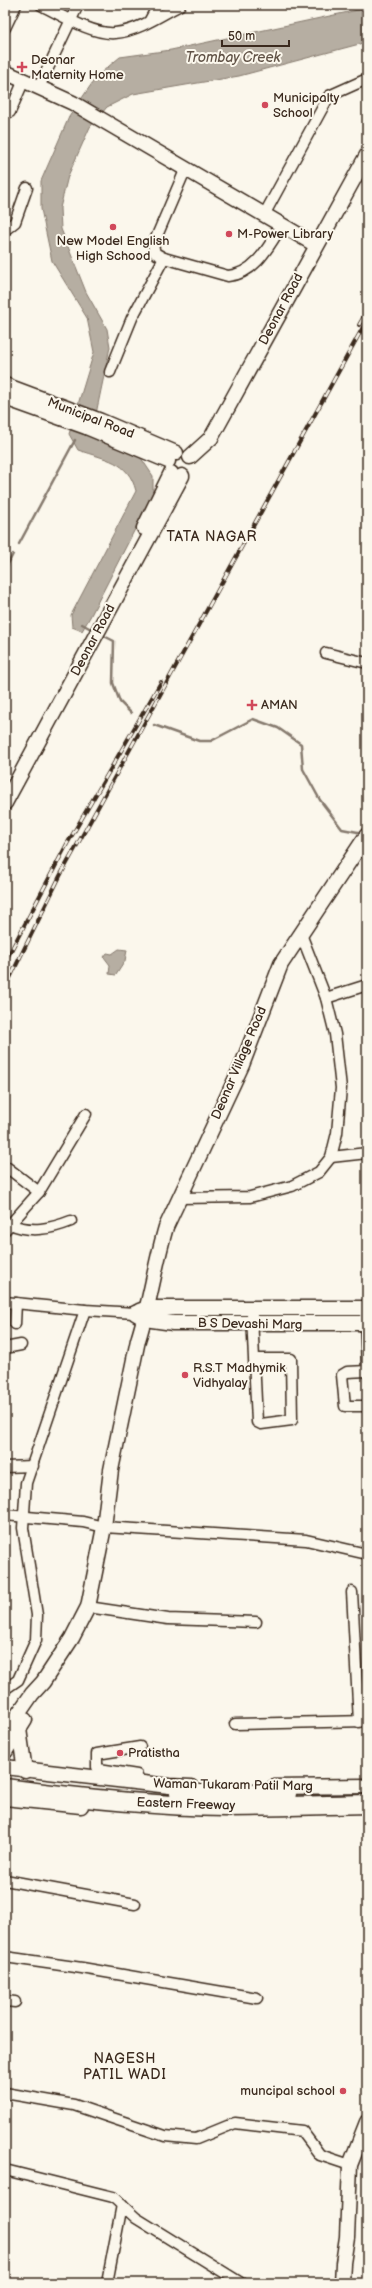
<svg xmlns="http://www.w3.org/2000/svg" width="372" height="2288" font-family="'Balsamiq Sans',sans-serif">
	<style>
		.water { fill: #b6aea2; stroke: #85796d }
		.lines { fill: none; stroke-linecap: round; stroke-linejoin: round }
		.stream { stroke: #85796d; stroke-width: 2.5 }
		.street-casing { stroke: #3b2a1e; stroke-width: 13 }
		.secondary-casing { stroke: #3b2a1e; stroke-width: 17 }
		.highway-casing { stroke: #3b2a1e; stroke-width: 21 }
		.street { stroke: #fbf7ec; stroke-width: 10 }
		.secondary { stroke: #fbf7ec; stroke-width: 14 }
		.highway { stroke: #fbf7ec; stroke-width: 18 }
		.rail-casing { stroke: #3b2a1e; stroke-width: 4 }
		.rail { stroke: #fbf7ec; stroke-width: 2.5; stroke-dasharray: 8; stroke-linecap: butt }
		.poi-dot { fill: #d1495b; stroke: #fbf7ec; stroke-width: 1.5 }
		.labels { text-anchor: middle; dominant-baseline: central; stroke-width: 4; stroke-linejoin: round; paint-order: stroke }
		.poi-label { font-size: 13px; fill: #3b2a1e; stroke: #fbf7ec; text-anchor: start }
		.street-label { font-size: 13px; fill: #3b2a1e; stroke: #fbf7ec }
		.water-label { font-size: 14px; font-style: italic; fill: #605246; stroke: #fbf7ec }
		.neighbourhood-label { font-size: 14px; letter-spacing: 1px; fill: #3b2a1e; stroke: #fbf7ec }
	</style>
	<rect width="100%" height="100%" fill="#fbf7ec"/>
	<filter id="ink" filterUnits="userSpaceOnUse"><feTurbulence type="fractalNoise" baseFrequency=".025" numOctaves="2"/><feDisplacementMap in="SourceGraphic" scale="8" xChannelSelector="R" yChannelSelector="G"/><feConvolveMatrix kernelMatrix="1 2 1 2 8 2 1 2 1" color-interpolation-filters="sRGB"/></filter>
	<g filter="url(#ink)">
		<g class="water">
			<path d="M367,8V42L239,76L133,94L107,107L90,127L68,176L60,208L61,229L86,292L107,329L110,347L92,433L141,458L153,476V494L90,617L82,631L72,627L71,615L136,491C128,460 106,460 78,450L69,434L94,352L87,318L52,261L41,209V181L69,117L97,76L120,57L171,50Z"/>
			<path d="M119,949L127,950L125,961L116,975L109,974L110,965L104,957L107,953L112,954Z"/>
		</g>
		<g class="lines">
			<g class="stream">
				<path d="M19,544L75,440"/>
				<path d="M5,570L13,554"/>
				<path d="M82,624L91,629"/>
				<path d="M102,635L114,641L113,683L120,702L131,713"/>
				<path d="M154,725L199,741H211L253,719L278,728L301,744L303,769L320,800L342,829L363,833"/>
			</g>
			<defs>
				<g id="street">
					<path d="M41,5C61,15 93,35 115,33C138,31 161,15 180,5"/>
					<path d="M150,20L158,5"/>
					<path d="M5,28L16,5"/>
					<path d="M39,87L78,5"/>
					<path d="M5,113L10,112L24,80"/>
					<path d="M186,168L153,245L155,253L164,258L228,276C255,274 269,246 282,225"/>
					<path d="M264,215L329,96L367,79"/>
					<path d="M5,230L15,222L27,188"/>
					<path d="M110,372L132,318L164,258"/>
					<path d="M326,653L367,663"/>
					<path d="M326,998L367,985"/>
					<path d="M331,1157L367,1153"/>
					<path d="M5,1166L39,1192"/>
					<path d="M178,1198L250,1197L292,1186L319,1172L331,1157L337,1133L341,1088L335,1034L326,998L301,934"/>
					<path d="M10,1224C31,1233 51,1229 71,1221"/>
					<path d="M5,1230L39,1192L86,1114"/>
					<path d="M5,1302L85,1310L135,1313"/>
					<path d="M252,1316L257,1422L261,1424L292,1420L291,1359H254"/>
					<path d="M365,1317L367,1371"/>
					<path d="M15,1324L16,1303"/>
					<path d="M5,1348L21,1345"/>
					<path d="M367,1371L347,1372L342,1375L345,1406H367"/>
					<path d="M5,1467L33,1466"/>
					<path d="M5,1515L83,1522L104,1527L306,1540L367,1554"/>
					<path d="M352,1592L359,1722"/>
					<path d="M88,1607L168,1619L256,1622"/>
					<path d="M5,1689L18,1680L36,1640L37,1615L23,1528L26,1483L85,1310"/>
					<path d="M235,1724L367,1721"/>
					<path d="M137,1775L99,1769L97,1767V1754L140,1747"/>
					<path d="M5,1880L135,1904"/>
					<path d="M5,1957L82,1968L257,1998"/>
					<path d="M5,2001L15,2002"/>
					<path d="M5,2093L74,2105L165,2136L196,2139L235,2123L302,2131L320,2155L350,2165"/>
					<path d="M5,2170L113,2197L136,2218L241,2283"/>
					<path d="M107,2283L122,2205"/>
				</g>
				<g id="secondary">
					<path d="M5,72L73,103L316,245"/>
					<path d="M5,385L101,421L176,453"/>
					<path d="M5,398L86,427L168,461"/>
					<path d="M190,457L211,438L367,155"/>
					<path d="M144,528L171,473"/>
					<path d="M5,803L182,476"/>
					<path d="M139,1311L147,1308H367"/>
					<path d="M135,1313L145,1319L173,1323H367"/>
					<path d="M19,1729L25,1771"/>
					<path d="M5,1733L32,1694L43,1682L72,1638L88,1607L104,1527L111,1470L138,1340C150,1303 155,1264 166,1227L242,1065L281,964L367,835"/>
					<path d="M5,1752L25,1720"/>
					<path d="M5,1767L169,1786L191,1787"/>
					<path d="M274,1787L367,1786"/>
					<path d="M5,1798L81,1806"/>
					<path d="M342,2283L343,2263L347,2237L350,2165L367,2122"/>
				</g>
				<g id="highway">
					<path d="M5,1788C78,1798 151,1806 225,1807C272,1807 320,1805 367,1804"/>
					<path d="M179,1794H287"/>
				</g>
			</defs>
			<use href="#street" class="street-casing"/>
			<use href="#secondary" class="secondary-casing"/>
			<use href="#highway" class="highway-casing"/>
			<use href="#street" class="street"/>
			<use href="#secondary" class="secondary"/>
			<use href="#highway" class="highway"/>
			<defs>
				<g id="rail">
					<path d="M359,325L367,311"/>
					<path d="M5,962L67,844L161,682"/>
					<path d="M5,988L60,876L367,320"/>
				</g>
			</defs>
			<use href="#rail" class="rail-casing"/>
			<use href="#rail" class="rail"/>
		</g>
	</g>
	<g class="poi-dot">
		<path d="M20 61h4v4h4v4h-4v4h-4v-4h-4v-4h4z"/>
		<circle cx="265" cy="105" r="4"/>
		<circle cx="113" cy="227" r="4"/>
		<circle cx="229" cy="234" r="4"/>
		<path d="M250 699h4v4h4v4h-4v4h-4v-4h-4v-4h4z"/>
		<circle cx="185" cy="1375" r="4"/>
		<circle cx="120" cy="1753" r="4"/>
		<circle cx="343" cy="2091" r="4"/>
	</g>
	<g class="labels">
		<g class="poi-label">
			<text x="31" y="60">Deonar<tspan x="31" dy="15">Maternity Home</tspan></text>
			<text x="273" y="98">Municipalty<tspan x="273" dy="15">School</tspan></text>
			<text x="237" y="234">M-Power Library</text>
			<text x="113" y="241" text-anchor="middle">New Model English<tspan x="113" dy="15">High Schood</tspan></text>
			<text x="261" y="705">AMAN</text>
			<text x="193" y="1368">R.S.T Madhymik<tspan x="193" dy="15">Vidhyalay</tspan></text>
			<text x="128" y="1753">Pratistha</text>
			<text x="335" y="2091" text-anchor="end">muncipal school</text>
		</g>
		<g class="street-label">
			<text transform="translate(281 309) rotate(-62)">Deonar Road</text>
			<text transform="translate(91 418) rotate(21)">Municipal Road</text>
			<text transform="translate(93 640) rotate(-62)">Deonar Road</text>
			<text transform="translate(239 1063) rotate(-67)">Deonar Village Road</text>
			<text transform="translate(250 1324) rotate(1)">B S Devashi Marg</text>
			<text transform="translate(233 1785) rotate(1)">Waman Tukaram Patil Marg</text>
			<text transform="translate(186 1804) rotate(2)">Eastern Freeway</text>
		</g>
		<g class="water-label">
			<text x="233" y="57">Trombay Creek</text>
		</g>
		<g class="neighbourhood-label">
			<text x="212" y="536">TATA NAGAR</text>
			<text x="125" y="2058">NAGESH<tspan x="125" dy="16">PATIL WADI</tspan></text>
		</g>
	</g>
	<rect width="372" height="2288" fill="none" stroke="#fbf7ec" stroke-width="20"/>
	<rect x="10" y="10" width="352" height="2268" fill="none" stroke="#3b2a1e" stroke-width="1.5" filter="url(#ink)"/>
	<path d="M222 40v6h67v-6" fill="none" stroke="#3b2a1e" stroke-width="2"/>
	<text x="228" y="40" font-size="12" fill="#3b2a1e" stroke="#fbf7ec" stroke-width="3" paint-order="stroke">50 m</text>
</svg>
